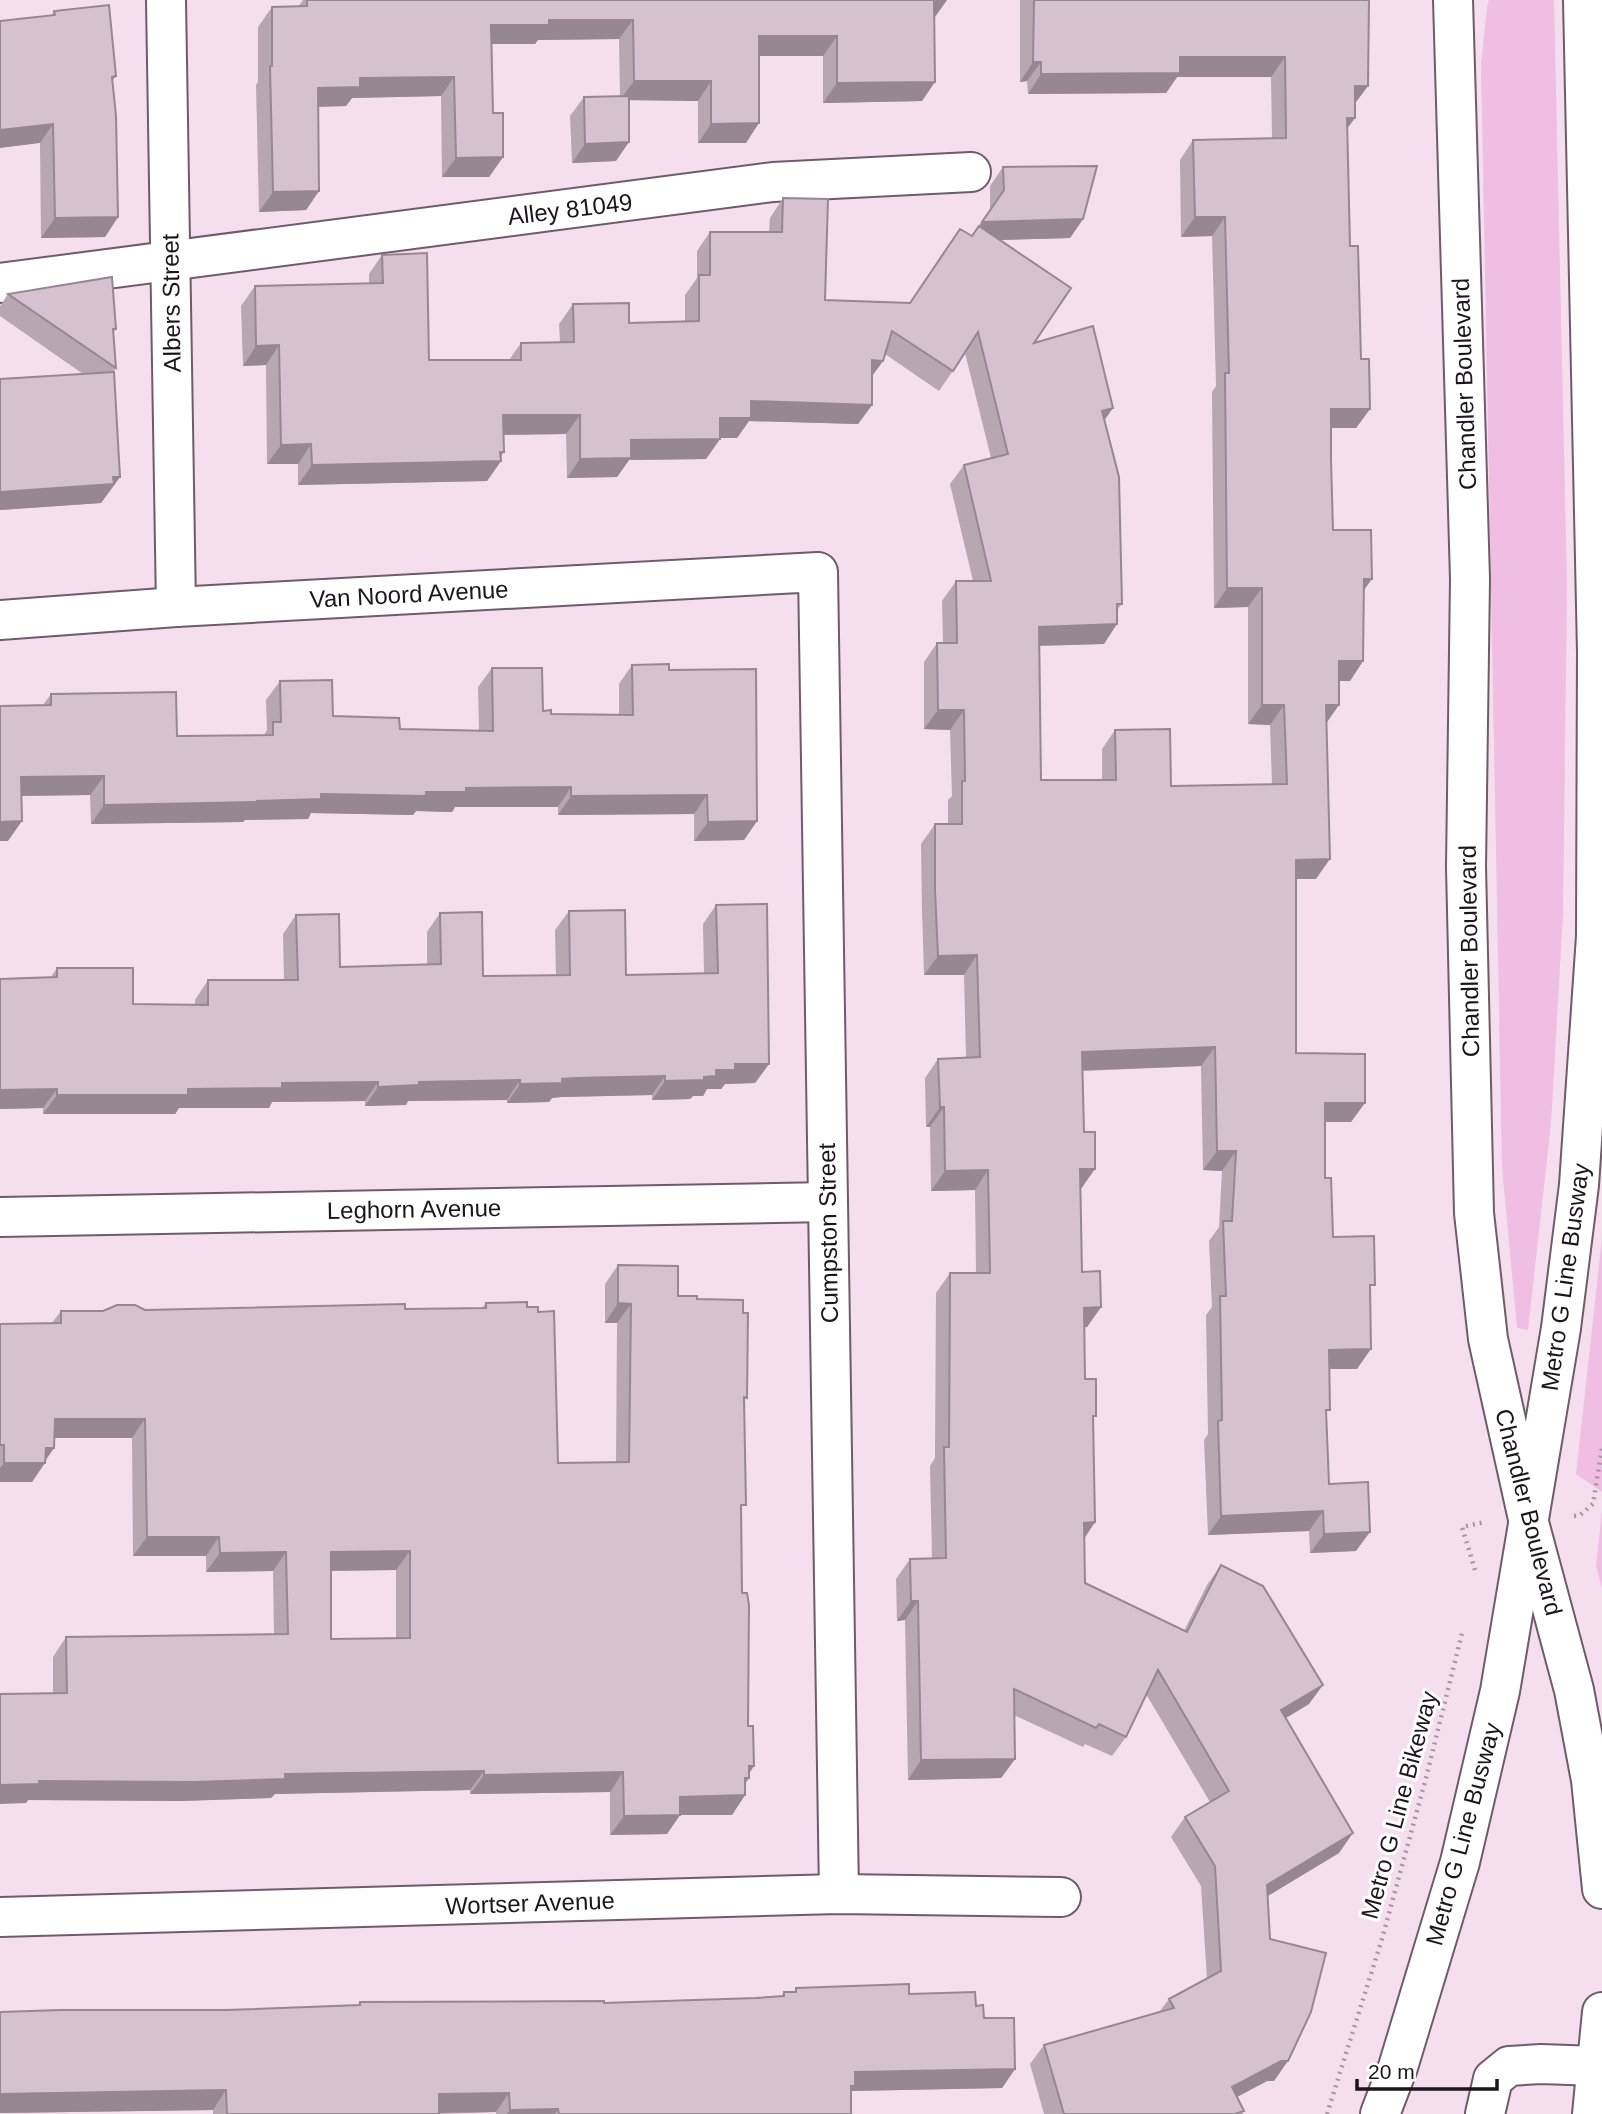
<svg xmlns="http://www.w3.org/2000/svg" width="1602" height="2114" font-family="Arial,sans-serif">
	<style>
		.green { fill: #f1bee3 }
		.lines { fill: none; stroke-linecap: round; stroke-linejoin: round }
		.minor-casing { stroke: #6f5c69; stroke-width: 42 }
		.path { stroke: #a796a2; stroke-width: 4.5; stroke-dasharray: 2 5; stroke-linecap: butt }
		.minor { stroke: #fff; stroke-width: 38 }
		.wall { fill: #b8a6b3; fill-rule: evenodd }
		.shaded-wall { fill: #968792 }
		.building { fill: #d6c1d0; stroke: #968792; stroke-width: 2; fill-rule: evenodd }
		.labels { text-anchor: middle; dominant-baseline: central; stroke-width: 6; stroke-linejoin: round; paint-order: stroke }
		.street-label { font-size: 24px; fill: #1c151a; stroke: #fff }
	</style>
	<rect width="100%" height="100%" fill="#f5dfef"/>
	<g class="green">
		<path d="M1489,0H1554L1567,586L1563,914L1551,1124L1528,1330L1517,1328L1502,1168L1481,64L1487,7Z"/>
		<path d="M1602,1238V1492L1576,1474Z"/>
		<path d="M1602,1511V1588L1596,1566Z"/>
	</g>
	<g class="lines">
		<defs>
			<g id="minor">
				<path d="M166,0L176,607"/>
				<path d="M1453,0L1470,579L1466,867L1474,1213L1488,1339L1528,1519L1574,1690L1591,1780L1602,1889"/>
				<path d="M0,283L773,182L971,172"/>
				<path d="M0,620L176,607L818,572L839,1894"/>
				<path d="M0,1217L828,1202"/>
				<path d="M0,1917L839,1894L1061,1897"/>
				<path d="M1380,2114L1398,2067L1460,1862L1500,1691L1561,1328L1579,1185L1596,936L1597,652L1583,0"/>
				<path d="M1485,2114L1493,2079L1509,2066L1541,2064L1597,2066"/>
				<path d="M1592,2114L1602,2012"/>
			</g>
		</defs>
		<use href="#minor" class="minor-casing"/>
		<g class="path">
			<path d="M1574,1516L1580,1515L1593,1504L1602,1448"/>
			<path d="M1475,1570L1462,1527L1485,1522"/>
			<path d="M1327,2114L1382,1939L1426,1778L1463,1629"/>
		</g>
		<use href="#minor" class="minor"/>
	</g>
	<g class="wall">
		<path d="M303,0H947L934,17L922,101L823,103V56H759L746,143H698V101L629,100L616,161L572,163L570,116L584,97L620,96L619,39L538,40L535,44H492L493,113L503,157L489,177H442L441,96L352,98L346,106L318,107L319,191L306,210L259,212L256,85L258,82V27L272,7H298Z"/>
		<path d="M1020,0H1369L1355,105L1347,128L1350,246L1361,359L1370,409L1356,428H1331L1333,530L1364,590L1363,661L1350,681H1339L1326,723L1316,879H1296V1053L1351,1122H1325V1178L1333,1237L1370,1292L1357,1369H1329L1326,1415L1329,1484L1356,1551L1310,1553L1309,1531L1208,1535L1204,1440L1208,1434L1206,1315L1212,1307L1209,1241L1219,1227L1222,1171L1203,1170L1201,1066L1082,1071L1081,1189L1082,1272L1101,1307L1087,1327H1084L1085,1379L1093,1419L1095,1522L1085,1538V1583L1184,1631L1207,1585L1221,1565L1309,1704L1286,1718L1339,1853L1267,1896L1274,2081H1267L1237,2097L1243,2114H1044L1030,2064L1044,2045L1160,2011L1169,1999L1207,1979L1201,1886L1171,1837L1185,1817L1210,1802L1146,1694L1126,1737L1112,1756L1085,1744L1083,1747L1014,1715L1015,1759L1001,1778L908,1780L905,1620L897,1621L896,1579L910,1559H932L930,1466L935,1458L936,1293L950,1273H976L975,1190L931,1191L930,1127H926L925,1078L938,1059L966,1058L964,975H924L922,910L921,844L935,824H948V800L952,796L950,730L924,729V662L937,643H943L942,601L956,581H973L950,484L964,465L991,458L965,353L939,391L885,354L883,361L872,376V405L858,424L749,421L737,438H720V439L706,459L629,460L617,477L567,478L566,434L503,435L501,461L487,481L298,485V464H267L266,365L243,366L241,306L255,286L369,283V274L382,255L429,360H509L521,343L560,342L559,324L573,304L629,323L685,322V295L697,278V251L710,232H769L770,218L783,198L825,300L910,303L972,236L990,210V186L1003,167L1083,219L1070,238L1000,240L1034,343L1104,420L1122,604L1117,610L1104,644L1040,646L1041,780H1102V749L1115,730L1171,786L1272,784L1270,725L1248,724V607L1214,608L1212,392L1216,386L1212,236L1181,237L1180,160L1193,140L1272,138L1271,77H1177L1166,93L1028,94L1027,81L1020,82Z"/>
		<path d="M54,11L116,76L112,82L118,217L105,237L41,238L40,143L51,16Z"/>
		<path d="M8,294L116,329L114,332L116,368L113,372L120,477L101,503L0,510V379L83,374L0,316V306Z"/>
		<path d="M632,665L669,670L757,821L744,840L694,841V814L558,815V807H455L452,812L416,811L413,815L311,813L308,819L245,820L243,822L91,824L90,795L22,796L8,841L43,705L51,694L177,736L264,735L267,730L266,700L280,681L333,716L400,729L479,731L478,687L492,668L543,711L551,714L619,715V684Z"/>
		<path d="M716,905L769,1064L755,1083L725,1084L721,1089H707L703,1096H693L690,1099L652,1100V1095L561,1097L552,1098L549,1102L507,1103V1100L408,1101L406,1105L365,1106V1101L272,1102L269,1108H179L175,1114H43V1108L0,1109V979L51,977L57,968L133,1004L195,1005V1000L208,980H284L283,934L296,915L340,967L427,964V932L440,913L483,976L556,975L555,930L569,911L626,975L704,973L703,924Z"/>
		<path d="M618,1265L678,1296L697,1299L744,1402L741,1513L742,1593L748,1726L754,1766L749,1773L745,1784V1795L732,1815H680L667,1834L610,1835V1792L470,1794V1790L275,1794L271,1798L180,1801L28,1800L26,1803L53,1693V1657L66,1637L274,1634L273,1571L206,1572V1556H133L132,1438H54V1448L32,1482H0V1324L52,1323L61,1311L482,1308L486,1303L527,1307L558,1463L616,1462L617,1323H605V1284ZM396,1570V1638L331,1639V1571Z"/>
		<path d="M796,1988L909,1994L976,2006L1015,2069L1002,2088L852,2091L851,2093V2114H496V2112L439,2114H213V2110L0,2113V2012L226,2010L358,2005L360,2002L604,2003L756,1998L781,1996L784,1992H794Z"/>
	</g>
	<g class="shaded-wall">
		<path d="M932,0H947L935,17L920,18Z"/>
		<path d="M549,20H633L619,39L538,40L535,44H478L491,25Z"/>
		<path d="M759,36H837L823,56H746Z"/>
		<path d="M1180,57H1285L1271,77H1177L1166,93L1028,94L1041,74Z"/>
		<path d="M1033,62H1041L1027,81L1020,82Z"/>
		<path d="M454,77L441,96L352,98L346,106L304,107L318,88L360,78Z"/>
		<path d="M634,81H711L698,101L620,100Z"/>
		<path d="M935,82L922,101L823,103L837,83Z"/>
		<path d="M1355,86H1368L1354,105Z"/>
		<path d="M1347,118H1355L1341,137Z"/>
		<path d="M759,123L746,143H698L711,124Z"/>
		<path d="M53,124L40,143L0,148V130Z"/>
		<path d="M629,142L616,161L572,163L585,144Z"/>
		<path d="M503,157L489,177H442L456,158Z"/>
		<path d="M319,191L306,210L259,212L273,192Z"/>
		<path d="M118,217L105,237L41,238L55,218Z"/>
		<path d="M1195,217H1225L1212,236L1181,237Z"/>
		<path d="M1083,219L1070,238L969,241L982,222Z"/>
		<path d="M279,345L266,365L243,366L256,346Z"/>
		<path d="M872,360L883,361L869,380Z"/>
		<path d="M751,401L872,405L858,424L749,421L737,438H706L720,418Z"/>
		<path d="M1113,408L1099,428L1102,411Z"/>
		<path d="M1331,409H1370L1356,428H1318Z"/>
		<path d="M503,415H580L566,434L489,435Z"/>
		<path d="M720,439L706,459L629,460L617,477L567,478L580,459L631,440Z"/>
		<path d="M311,444L298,464H267L281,445Z"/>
		<path d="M504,452L497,461H501L487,481L298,485L312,465Z"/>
		<path d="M120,477L101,503L0,510V492Z"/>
		<path d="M1364,579H1372L1358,598Z"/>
		<path d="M1227,588H1262L1248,607L1214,608Z"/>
		<path d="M1117,624L1104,644L1026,646L1039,627Z"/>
		<path d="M1339,661H1363L1350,681H1325Z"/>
		<path d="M1262,705H1284L1270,725L1248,724Z"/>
		<path d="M1326,705H1339L1325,725Z"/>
		<path d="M938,710H964L950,730L924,729Z"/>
		<path d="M104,776L90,795L8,796L21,777Z"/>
		<path d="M571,787L558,807H455L452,812L416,811L413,815L311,813L308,819L245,820L243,822L91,824L104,805L257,801L321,794L426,792L466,788Z"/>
		<path d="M707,795L694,814L558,815L571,796Z"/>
		<path d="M22,821L8,841H0V822Z"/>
		<path d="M757,821L744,840L694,841L708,822Z"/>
		<path d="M1330,859L1316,879H1282L1296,860Z"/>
		<path d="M977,955L964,975H924L938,956Z"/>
		<path d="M1215,1047L1201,1066L1068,1071L1082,1052Z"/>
		<path d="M735,1064H769L755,1083L725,1084L721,1089H707L703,1096H693L690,1099L652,1100L665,1081L704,1077L716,1070Z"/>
		<path d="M665,1076L652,1095L561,1097L552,1098L549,1102L507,1103L520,1084L575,1078Z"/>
		<path d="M520,1080L507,1100L408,1101L406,1105L365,1106L378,1087L419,1082Z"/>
		<path d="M378,1082L365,1101L272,1102L269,1108H179L175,1114H43L57,1095L282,1083Z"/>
		<path d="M57,1089L43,1108L0,1109V1090Z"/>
		<path d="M1325,1103H1365L1351,1122H1311Z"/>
		<path d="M940,1107H944L930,1127H926Z"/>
		<path d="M1217,1151H1236L1222,1171L1203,1170Z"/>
		<path d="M1080,1169H1095L1081,1189H1067Z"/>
		<path d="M988,1170L975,1190L931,1191L945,1171Z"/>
		<path d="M618,1303L631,1304L617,1323H605Z"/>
		<path d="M1101,1307L1087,1327L1070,1328L1084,1308Z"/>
		<path d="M1371,1349L1357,1369H1315L1329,1350Z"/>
		<path d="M55,1419H145L132,1438H41Z"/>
		<path d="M46,1448H54L43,1463H45L32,1482H0V1468L4,1463Z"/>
		<path d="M1323,1511L1309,1531L1208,1535L1221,1516Z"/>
		<path d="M1095,1522L1081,1542L1084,1523Z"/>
		<path d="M1370,1532L1356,1551L1310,1553L1324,1534Z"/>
		<path d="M147,1537H219L206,1556H133Z"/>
		<path d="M410,1551L396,1570L317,1571L331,1552Z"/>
		<path d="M286,1552L273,1571L206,1572L220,1553Z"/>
		<path d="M911,1601H918L905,1620L897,1621Z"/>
		<path d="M1323,1685L1309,1704L1267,1729L1281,1710Z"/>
		<path d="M1015,1759L1001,1778L908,1780L921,1760Z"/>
		<path d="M749,1766H754L746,1778H749L737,1796L745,1795L732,1815H680L667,1834L610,1835L624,1816L680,1797Z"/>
		<path d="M484,1771L470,1790L275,1794L271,1798L180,1801L28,1800L26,1803L0,1804V1785L39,1781L285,1774Z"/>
		<path d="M623,1772L610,1792L470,1794L484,1775Z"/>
		<path d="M1353,1833L1339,1853L1253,1905L1267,1885Z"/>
		<path d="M1281,2061H1288L1274,2081H1267L1218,2107L1232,2087Z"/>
		<path d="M1015,2069L1002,2088L852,2091L842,2105L855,2072Z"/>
		<path d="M226,2090L213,2110L0,2113V2094Z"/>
		<path d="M509,2093L496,2112L426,2113L439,2094Z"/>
		<path d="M558,2109L555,2114H507L510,2110Z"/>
	</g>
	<g class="building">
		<path d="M307,0H934L935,82L837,83V36H759V123L711,124V81H634L633,20H549V25H491L493,113H503V157L456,158L454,77L360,78V87L318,88L319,191L273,192L270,66H272V7L307,6Z"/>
		<path d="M1034,0H1369L1368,86H1355V118H1347L1350,246H1358L1361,359H1369L1370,409H1331V460L1333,530H1371L1372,579H1364L1363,661H1339V705H1326L1330,859L1296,860V1053L1365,1054V1103H1325V1178H1331L1333,1237L1374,1236L1375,1285H1370L1371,1349L1329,1350L1330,1410H1326L1329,1484L1368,1482L1370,1532L1324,1534L1323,1511L1221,1516L1218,1421L1222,1420L1220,1296H1226L1223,1221H1232L1236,1151H1217L1215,1047L1082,1052L1084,1132H1095V1169H1080L1082,1272L1100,1271L1101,1307L1084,1308L1085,1379H1096V1416H1093L1095,1522L1084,1523L1085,1583L1187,1632L1221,1565L1263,1586L1323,1685L1281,1710L1353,1833L1267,1885L1270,1939L1326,1953L1311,2012L1288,2061H1281L1232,2087L1244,2111L1235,2114H1064L1044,2045L1174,2008L1169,1999L1221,1971L1215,1866L1185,1817L1229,1791L1158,1670L1126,1737L1099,1724L1096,1728L1014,1689L1015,1759L921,1760L918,1601H911L910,1559L946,1558L944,1447H949L950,1273H990L988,1170L945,1171L944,1107H940L938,1059L980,1057L977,955L938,956L935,890V824H962V781H965L964,710H938L937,643H957L956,581H991L964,465L1008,454L978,332L953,371L892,331L883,361L872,360V405L751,401V418H720V439L631,440V458L580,459V415H503L504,452H500L501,461L312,465L311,444L281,445L279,345L256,346L255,286L383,283L382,255L427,253L429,360H521V343L574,342L573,304L629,303V323L699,321V275H710V232H782L783,198L828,199L825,300L910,303L960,229L972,236L979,226L1071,288L1034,343L1093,326L1113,408L1102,411L1119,477L1122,604H1117V624L1039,627L1041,780H1116L1115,730L1170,729L1171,786L1287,784L1284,705H1262V588H1227L1225,373H1229L1225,217H1195L1193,140L1286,138L1285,57H1180V73L1041,74V62H1033Z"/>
		<path d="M109,5L116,76L112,77L116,116L118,217L55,218L53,124L0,130V21L55,15L54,11Z"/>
		<path d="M629,96V142L585,144L584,97Z"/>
		<path d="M1097,166L1083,219L982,222L1004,190L1003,167Z"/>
		<path d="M112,277L116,329H113L116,368L8,294Z"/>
		<path d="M114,372L120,477H113L114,484L0,492V379Z"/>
		<path d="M669,664V670L756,669L757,821L708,822L707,795L571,796V787L466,788V792H426V796L321,794V799L257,801V802L104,805V776L21,777L22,821L0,822V706L51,705V694L176,692L177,736L273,735V722H281L280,681L332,680L333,716L399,718L400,729L493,731L492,668H542L543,711L551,710V714L633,715L632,665Z"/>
		<path d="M767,904L769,1064H735V1070H716V1076L704,1077V1080L665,1081V1076L575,1078L562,1079V1083L520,1084V1080L419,1082V1085L378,1087V1082L282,1083V1088L188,1089V1095H57V1089L0,1090V979L57,977V968H133V1004L208,1005V980H298L296,915L339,914L340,967L441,964L440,913L482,912L483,976L570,975L569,911L625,910L626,975L718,973L716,905Z"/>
		<path d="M618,1265L678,1266V1296H697V1299L743,1300V1313H748L747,1398L744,1397L746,1505H741L742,1593H747L749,1605L748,1726H753L754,1766H749V1778H745V1795L680,1797V1815L624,1816L623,1772L484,1775V1771L285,1774V1779L193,1782L39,1781V1784L0,1785V1694L67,1693L66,1637L288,1634L286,1552L220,1553L219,1537H147L145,1419H55L54,1448H46L45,1463H4V1445H0V1324L61,1323V1311H103L117,1305H135L145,1310L405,1304V1309L486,1308V1303L527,1302V1307H538V1312L554,1311L558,1463L629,1462L631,1304L618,1303ZM410,1551V1638L331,1639V1552Z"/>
		<path d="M909,1984V1994L975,1992L976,2006L983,2005L984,2018H1014L1015,2069L855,2072V2086H851V2114H559L558,2109L510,2110L509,2093L439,2094V2114H227L226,2090L0,2094V2012L61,2010H226L360,2005V2002L604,2001V2003L756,1998L784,1996V1992H796V1988Z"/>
	</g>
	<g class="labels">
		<g class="street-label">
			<text transform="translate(570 209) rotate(-7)">Alley 81049</text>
			<text transform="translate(171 303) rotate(-91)">Albers Street</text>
			<text transform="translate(1464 384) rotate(-92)">Chandler Boulevard</text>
			<text transform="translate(409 594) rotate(-3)">Van Noord Avenue</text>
			<text transform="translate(1469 951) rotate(-91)">Chandler Boulevard</text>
			<text transform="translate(414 1209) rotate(-1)">Leghorn Avenue</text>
			<text transform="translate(828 1233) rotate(-91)">Cumpston Street</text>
			<text transform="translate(1565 1277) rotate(-82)">Metro G Line Busway</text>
			<text transform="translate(1529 1512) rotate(76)">Chandler Boulevard</text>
			<text transform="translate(1399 1805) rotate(-75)">Metro G Line Bikeway</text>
			<text transform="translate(1463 1834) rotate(-75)">Metro G Line Busway</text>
			<text transform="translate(530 1903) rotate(-2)">Wortser Avenue</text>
		</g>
	</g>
	<path d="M1357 2079v10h140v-10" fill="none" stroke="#1c151a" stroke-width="3.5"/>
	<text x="1368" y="2079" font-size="21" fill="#1c151a" stroke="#ffffff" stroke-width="5" paint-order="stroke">20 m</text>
</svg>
